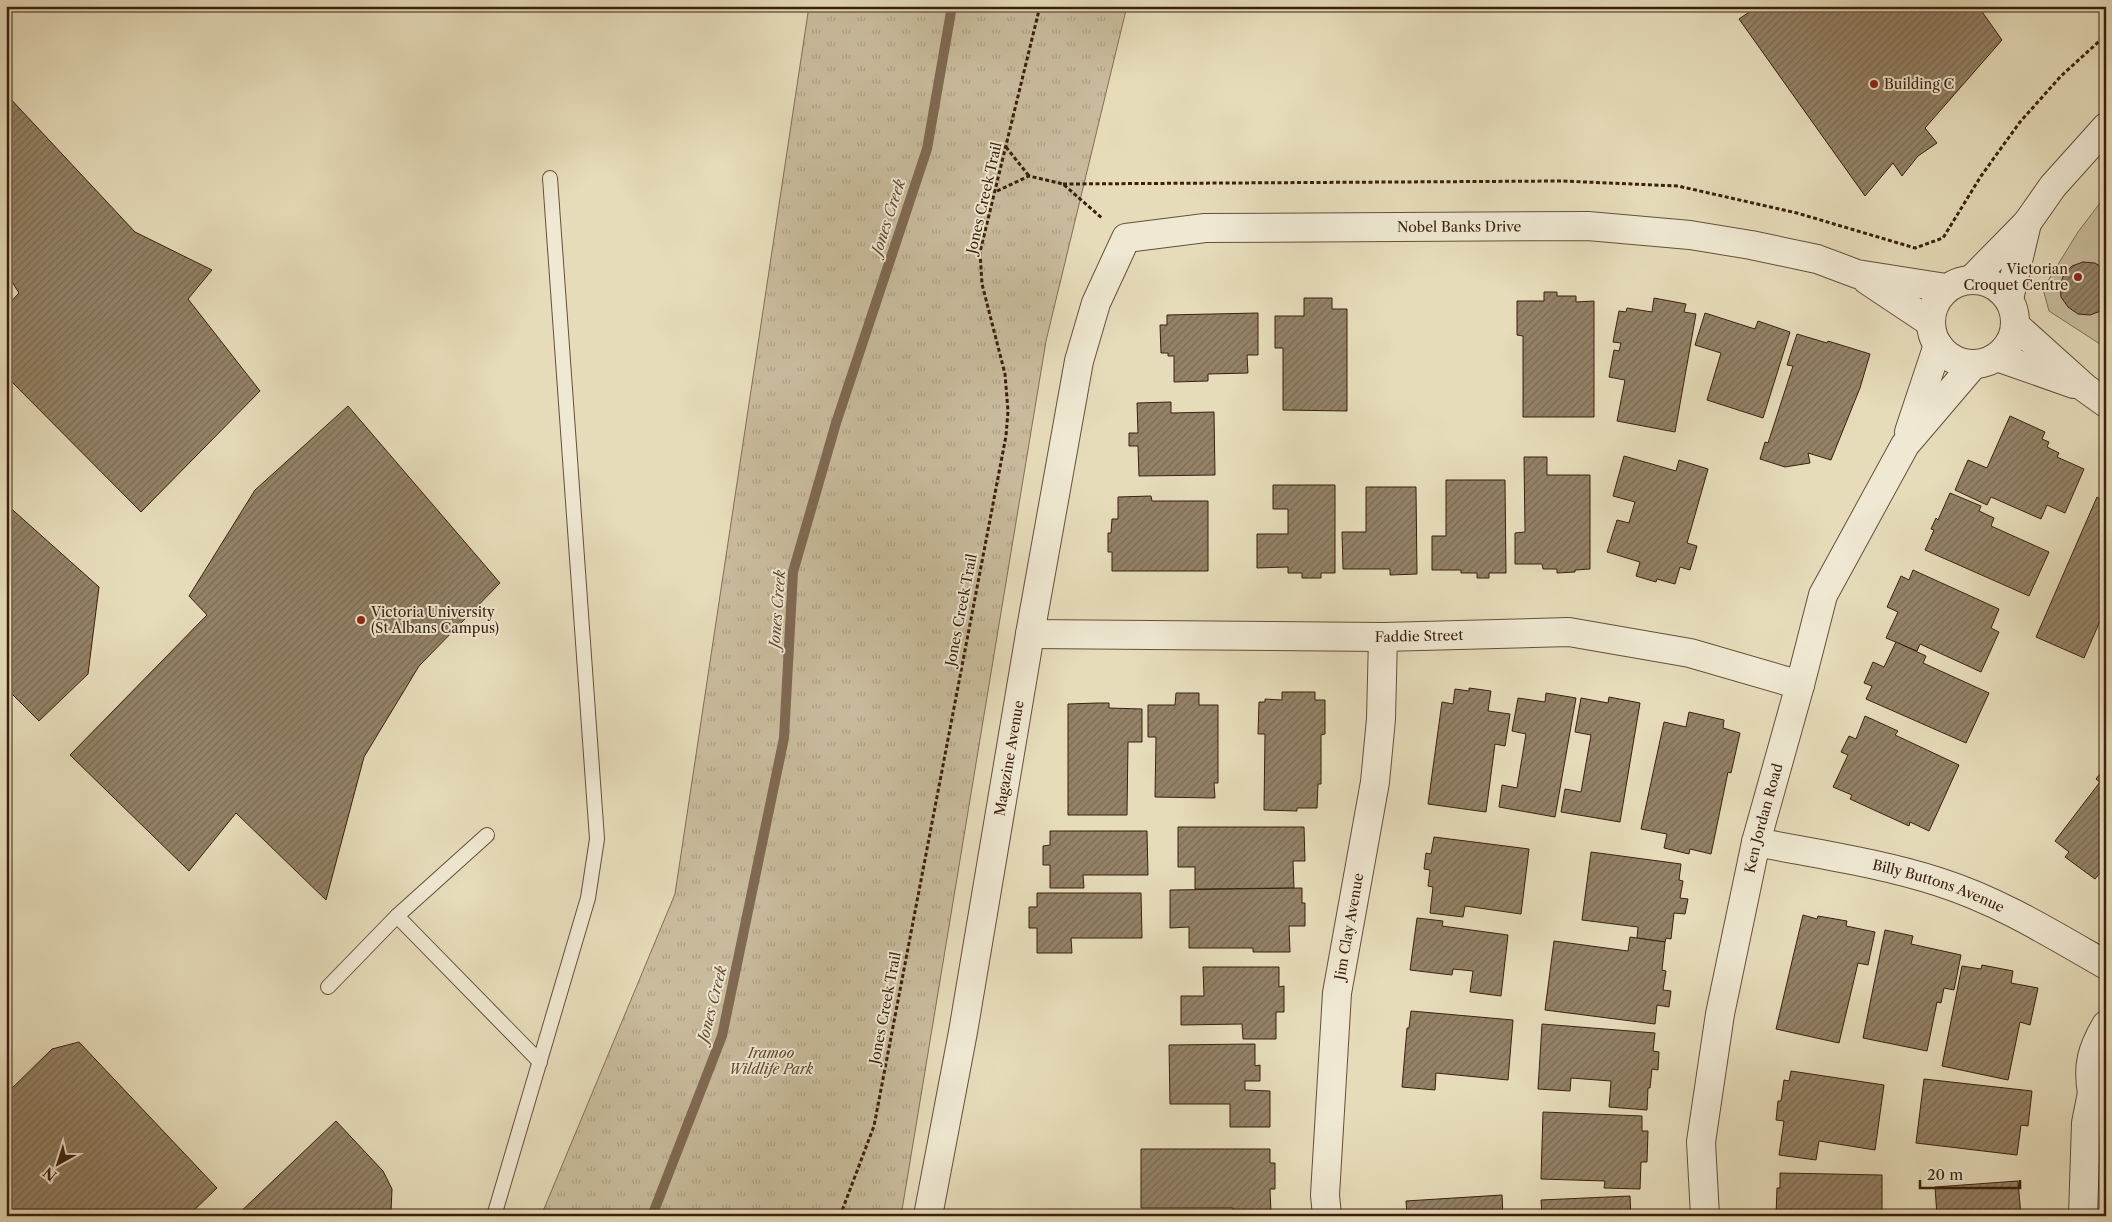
<svg xmlns="http://www.w3.org/2000/svg" width="2112" height="1222" font-family="'Libre Caslon Text',serif">
	<style>
		.grass { fill: url(#grass-tufts); stroke: #826e56 }
		.garden { fill: #c9bc9d; stroke: #826e56 }
		.lines { fill: none; stroke-linecap: round; stroke-linejoin: round }
		.stream { stroke: #7f6a52; stroke-width: 10 }
		.building { fill: url(#building-hatch); stroke: #3b200e }
		.service-casing { stroke: #664f39; stroke-width: 16 }
		.minor-casing { stroke: #664f39; stroke-width: 30 }
		.path { stroke: #3b200e; stroke-width: 3; stroke-dasharray: 4 2.5; stroke-linecap: butt }
		.service { stroke: #efe8d2; stroke-width: 14 }
		.minor { stroke: #efe8d2; stroke-width: 28 }
		.poi-dot { fill: #8f2418; stroke: #efe8d2; stroke-width: 2 }
		.labels { text-anchor: middle; dominant-baseline: central; stroke-width: 4; stroke-linejoin: round; paint-order: stroke }
		.poi-label { font-size: 14px; fill: #3b200e; stroke: #efe8d2; text-anchor: start }
		.street-label { font-size: 14px; fill: #3b200e; stroke: #efe8d2 }
		.park-label { font-size: 14px; font-style: italic; fill: #5e4732; stroke: #efe8d2 }
		.water-label { font-size: 15px; font-style: italic; fill: #634b36; stroke: #efe8d2 }
	</style>
	<defs>
		<pattern id="grass-tufts" width="24" height="20" patternUnits="userSpaceOnUse" patternTransform="scale(1.25)"><rect width="24" height="20" fill="#c9bc9d"/><path d="M3 7l-1-3M5 7V3M7 7l1-3M15 17l-1-3M17 17v-4M19 17l1-3" fill="none" stroke="#aea186"/></pattern>
		<pattern id="building-hatch" width="6" height="6" patternUnits="userSpaceOnUse" patternTransform="scale(1.25)"><rect width="6" height="6" fill="#948267"/><path d="M-1 1l2-2M0 6l6-6M5 7l2-2" fill="none" stroke="#7a6a53"/></pattern>
	</defs>
	<rect width="100%" height="100%" fill="#e6dcba"/>
	<filter id="stains"><feTurbulence type="fractalNoise" baseFrequency=".004" numOctaves="4"/><feColorMatrix values="0 0 0 0 .2 0 0 0 0 .09 0 0 0 0 .02 0 0 0 .5 -.17"/></filter>
	<radialGradient id="worn" r=".72"><stop offset=".6" stop-color="#630" stop-opacity="0"/><stop offset="1" stop-color="#630" stop-opacity=".3"/></radialGradient>
	<path class="grass" d="M809,6H1127L1046,341L901,1216H541L675,894Z"/>
	<path class="garden" d="M2106,195V348L2049,311L2043,289L2078,232Z"/>
	<g class="lines">
		<path class="stream" d="M652,1216L722,1036L784,738L793,572L836,423L927,149L952,6"/>
	</g>
	<g class="building">
		<path d="M1758,6H1978L2002,40L1925,128L1937,143L1918,156L1902,176L1893,163L1865,196L1739,19Z"/>
		<path d="M6,94L135,232L212,270L188,299L260,391L141,512L6,376V307L19,293L6,272Z"/>
		<path d="M2083,262L2095,263L2106,270V307L2101,311L2090,315L2078,314L2068,307L2061,297L2060,285L2064,274L2072,266Z"/>
		<path d="M1544,292H1557V296H1576V302L1594,301V417H1523V336L1517,335V301H1544Z"/>
		<path d="M1304,298H1332V309H1347V411L1283,410V348H1275V316H1304Z"/>
		<path d="M1654,298L1686,304L1684,312L1696,314L1675,432L1617,421L1625,380L1609,377L1614,350L1619,351L1621,343L1613,342L1619,311L1626,312L1627,308L1652,312Z"/>
		<path d="M1258,313V355H1247L1248,373L1208,374V381L1174,382V356H1168V353H1161L1160,325H1167V315Z"/>
		<path d="M1705,313L1755,329L1758,321L1790,332L1763,418L1707,400L1721,353L1695,345Z"/>
		<path d="M1797,334L1827,343L1828,341L1870,354L1860,388L1831,460L1808,453L1810,463L1785,467L1760,459L1765,442L1768,443L1793,366L1787,365Z"/>
		<path d="M1171,402V413L1214,412L1215,475L1139,476L1138,446H1129V433H1138L1137,403Z"/>
		<path d="M348,406L500,583L419,666L364,757L326,900L236,813L189,871L70,755L207,615L189,596L255,490Z"/>
		<path d="M2010,416L2045,432L2042,439L2049,442L2047,447L2059,453L2057,457L2084,469L2065,513L2047,505L2041,519L1991,497L1987,505L1955,490L1968,460L1987,468Z"/>
		<path d="M1624,456L1676,471L1679,460L1708,469L1687,543L1697,546L1690,570L1680,567L1675,584L1657,579L1656,582L1636,576L1640,562L1607,552L1617,520L1629,523L1635,502L1613,496Z"/>
		<path d="M1524,457H1547V475H1590V569L1575,570V572L1557,573V569H1543L1542,564H1515V533L1525,532Z"/>
		<path d="M1446,480H1505L1506,573H1489V578H1477V573H1461V570H1432V536H1446Z"/>
		<path d="M1273,485H1335V573H1321V578H1302V573H1288V567L1257,568V534H1288V509H1273Z"/>
		<path d="M1366,487H1416L1417,574L1390,575V569H1343L1342,532H1366Z"/>
		<path d="M1950,493L1981,506L1979,511L1994,518L1991,526L2049,552L2029,596L1925,550L1934,530L1931,529L1936,518L1938,520Z"/>
		<path d="M1151,496L1152,501H1208V571H1112V552H1108V533H1111L1112,519H1118V497Z"/>
		<path d="M2102,496L2106,498V620L2104,623L2100,621L2084,658L2036,637L2097,497L2101,500Z"/>
		<path d="M6,504L99,587L88,674L39,721L6,688Z"/>
		<path d="M1913,570L1999,609L1991,628L1999,632L1981,672L1920,644L1917,651L1886,638L1898,612L1887,607L1901,576L1909,580Z"/>
		<path d="M1896,642L1926,656L1923,663L1989,693L1966,743L1866,699L1872,686L1864,683L1873,662L1884,667Z"/>
		<path d="M1469,688L1491,691L1488,711L1510,714L1505,746L1495,744L1486,812L1428,804L1442,702L1453,704L1455,689L1469,691Z"/>
		<path d="M1282,692H1315V700H1325V734L1321,735V784H1318L1317,808H1297V811L1264,810L1265,734H1258L1259,702H1265V699L1282,700Z"/>
		<path d="M1176,693H1199V705H1218V783H1214L1215,798L1155,797L1156,737H1148V705H1175Z"/>
		<path d="M1546,693L1576,698L1555,817L1499,807L1502,785L1517,788L1526,734L1512,731L1518,698L1545,702Z"/>
		<path d="M1609,697L1640,703L1620,822L1561,812L1565,789L1581,792L1591,735L1575,732L1581,698L1608,703Z"/>
		<path d="M1098,703H1109V708L1142,709V742H1128L1127,815H1068V704Z"/>
		<path d="M1689,712L1724,720L1723,728L1740,733L1731,773L1728,772L1711,854L1690,849L1689,854L1664,848L1667,834L1641,829L1664,722L1686,727Z"/>
		<path d="M1865,716L1898,731L1895,735L1959,765L1929,831L1910,822L1909,826L1850,799L1852,795L1833,787L1848,755L1841,752L1849,736L1856,739Z"/>
		<path d="M2106,766V866L2095,879L2065,857L2069,852L2055,841L2100,782L2096,779Z"/>
		<path d="M1178,827H1304L1305,861H1293L1294,888L1195,889V867H1178Z"/>
		<path d="M1050,831H1147L1148,875H1083L1084,888H1050V865H1043V846L1050,845Z"/>
		<path d="M1434,837L1529,849L1521,914L1465,906L1463,917L1430,913L1433,887L1428,886L1430,870L1424,869L1426,853L1431,854Z"/>
		<path d="M1591,852L1681,864L1679,880L1683,881L1680,898L1688,899L1685,914L1674,913L1671,939L1666,938L1665,942L1637,938L1638,927L1582,920Z"/>
		<path d="M1302,888V903H1305V926H1289L1290,952H1253V948H1189V927L1170,928V890Z"/>
		<path d="M1037,893H1141L1142,938H1071L1072,953H1037V928H1029V907H1037Z"/>
		<path d="M1803,915L1817,919L1818,916L1847,921L1846,926L1875,932L1868,965L1858,963L1839,1043L1776,1029Z"/>
		<path d="M1417,918L1443,921L1442,926L1508,935L1501,996L1470,992L1473,971L1453,969L1452,975L1410,970Z"/>
		<path d="M1885,930L1913,936L1911,944L1961,955L1954,990L1944,988L1941,1003L1937,1002L1927,1051L1863,1038Z"/>
		<path d="M1630,937L1665,942L1662,970L1666,971L1663,990L1671,991L1669,1007L1657,1005L1655,1024L1545,1010L1554,941L1628,951Z"/>
		<path d="M1982,965L2013,971L2011,983L2038,988L2030,1025L2020,1022L2008,1080L1942,1066L1962,966L1981,969Z"/>
		<path d="M1203,967H1279V987L1284,986V1012H1276V1039H1243L1242,1024L1181,1025V996H1204Z"/>
		<path d="M1411,1011L1513,1020L1508,1080L1436,1073L1435,1090L1402,1087L1407,1028H1409Z"/>
		<path d="M1542,1024L1655,1033L1653,1051L1659,1052L1658,1070L1652,1069L1650,1088H1648L1647,1110L1609,1107L1611,1081L1571,1078L1570,1091L1538,1089Z"/>
		<path d="M79,1042L217,1188L188,1216H6V1094L52,1049Z"/>
		<path d="M1255,1044V1066L1260,1065V1081H1245V1090L1270,1091V1127H1230V1104H1170L1169,1045Z"/>
		<path d="M1791,1071L1884,1085L1875,1150L1819,1141L1816,1160L1779,1155L1784,1121L1776,1120L1778,1101H1781L1784,1080L1789,1081Z"/>
		<path d="M1924,1079L2032,1091L2028,1126L2021,1125L2017,1155L1916,1143Z"/>
		<path d="M1543,1112L1642,1116V1131H1648L1647,1162H1641L1640,1189L1604,1188L1605,1181L1541,1179Z"/>
		<path d="M336,1121L383,1171L392,1189L391,1212L389,1216H236Z"/>
		<path d="M1141,1149H1270V1163H1275V1189H1270L1271,1213H1233V1208H1141Z"/>
		<path d="M1780,1173L1882,1175V1216H1776L1777,1188H1780Z"/>
		<path d="M2018,1181L2021,1216H1937L1935,1187Z"/>
		<path d="M1502,1195L1503,1216H1394L1407,1214L1406,1201Z"/>
		<path d="M1630,1196L1631,1216H1542L1541,1200Z"/>
	</g>
	<g class="lines">
		<defs>
			<g id="service">
				<path d="M397,916L487,835"/>
				<path d="M328,987L397,916L540,1062"/>
				<path d="M494,1216L588,898L597,839L550,178"/>
			</g>
			<g id="minor">
				<path d="M1972,279L2027,223L2053,186L2106,127"/>
				<circle cx="1973" cy="322" r="42"/>
				<path d="M1867,280L1930,322"/>
				<path d="M2009,299L2027,223"/>
				<path d="M2015,325L2085,388L2106,403"/>
				<path d="M1997,357L2074,384"/>
				<path d="M1909,432L1938,345"/>
				<path id="s1" d="M1030,634L1383,637L1569,632L1690,653L1800,685"/>
				<path id="s2" d="M1756,842C1817,854 1880,863 1939,882C1999,901 2052,934 2106,965"/>
				<path d="M2092,1093C2087,1065 2092,1049 2106,1025"/>
				<path id="s3" d="M928,1216L963,1032L1030,634L1079,361L1096,303L1126,238L1205,228L1588,226L1690,235L1751,245L1817,259L1857,274L1946,288"/>
				<path id="s4" d="M1327,1216L1325,1195L1337,993L1375,782L1381,719L1383,637"/>
				<path id="s5" d="M1705,1216L1701,1142L1720,1014L1756,842L1800,685L1823,595L1905,445L1974,364"/>
				<path d="M2083,1216L2086,1123L2092,1093L2106,1072"/>
			</g>
		</defs>
		<use href="#service" class="service-casing"/>
		<use href="#minor" class="minor-casing"/>
		<g class="path">
			<path d="M1006,147L1029,176"/>
			<path d="M1063,184L1562,181L1678,186L1797,213L1915,248L1943,238L1981,176L2020,122L2061,76L2106,35"/>
			<path d="M997,191L1029,176L1063,184L1103,219"/>
			<path d="M840,1216L874,1126L1006,436L1008,411L1005,374L982,284L980,252L1040,6"/>
		</g>
		<use href="#service" class="service"/>
		<use href="#minor" class="minor"/>
	</g>
	<g class="poi-dot">
		<circle cx="1874" cy="84" r="5"/>
		<circle cx="2078" cy="277" r="5"/>
		<circle cx="361" cy="620" r="5"/>
	</g>
	<g class="labels">
		<g class="poi-label">
			<text x="1884" y="84">Building C</text>
			<text x="2068" y="269" text-anchor="end">Victorian<tspan x="2068" dy="16">Croquet Centre</tspan></text>
			<text x="371" y="612">Victoria University<tspan x="371" dy="16">(St Albans Campus)</tspan></text>
		</g>
		<g class="street-label">
			<text transform="translate(984 198) rotate(-77)">Jones Creek Trail</text>
			<text stroke="none"><textPath href="#s3" startOffset="1334">Nobel Banks Drive</textPath></text>
			<text transform="translate(961 610) rotate(-79)">Jones Creek Trail</text>
			<text stroke="none"><textPath href="#s1" startOffset="389">Faddie Street</textPath></text>
			<text stroke="none"><textPath href="#s3" startOffset="465">Magazine Avenue</textPath></text>
			<text stroke="none"><textPath href="#s5" startOffset="404">Ken Jordan Road</textPath></text>
			<text stroke="none"><textPath href="#s2" startOffset="188">Billy Buttons Avenue</textPath></text>
			<text stroke="none"><textPath href="#s4" startOffset="291">Jim Clay Avenue</textPath></text>
			<text transform="translate(885 1008) rotate(-79)">Jones Creek Trail</text>
		</g>
		<g class="park-label">
			<text x="771" y="1053">Iramoo<tspan x="771" dy="16">Wildlife Park</tspan></text>
		</g>
		<g class="water-label">
			<text transform="translate(888 217) rotate(-72)">Jones Creek</text>
			<text transform="translate(777 609) rotate(-86)">Jones Creek</text>
			<text transform="translate(712 1004) rotate(-76)">Jones Creek</text>
		</g>
	</g>
	<rect width="2112" height="1222" fill="none" stroke="#e6dcba" stroke-width="25"/>
	<rect x="8" y="8" width="2097" height="1207" fill="none" stroke="#3b200e" stroke-width="2.5"/>
	<rect x="12" y="12" width="2087" height="1197" fill="none" stroke="#3b200e"/>
	<g transform="translate(58 1164) rotate(219)" stroke="#efe8d2" stroke-width="4" paint-order="stroke">
	<path d="M0-4L9 19L0 12L-9 19Z" fill="#3b200e"/>
	<text y="-8" font-size="14" font-weight="bold" text-anchor="middle" fill="#3b200e">N</text>
	</g>
	<path d="M1920 1180v8h100v-8" fill="none" stroke="#3b200e" stroke-width="2.5"/>
	<text x="1927" y="1180" font-size="15" fill="#3b200e" stroke="#efe8d2" stroke-width="4" paint-order="stroke">20 m</text>
	<rect width="100%" height="100%" filter="url(#stains)"/>
	<rect width="100%" height="100%" fill="url(#worn)"/>
</svg>
